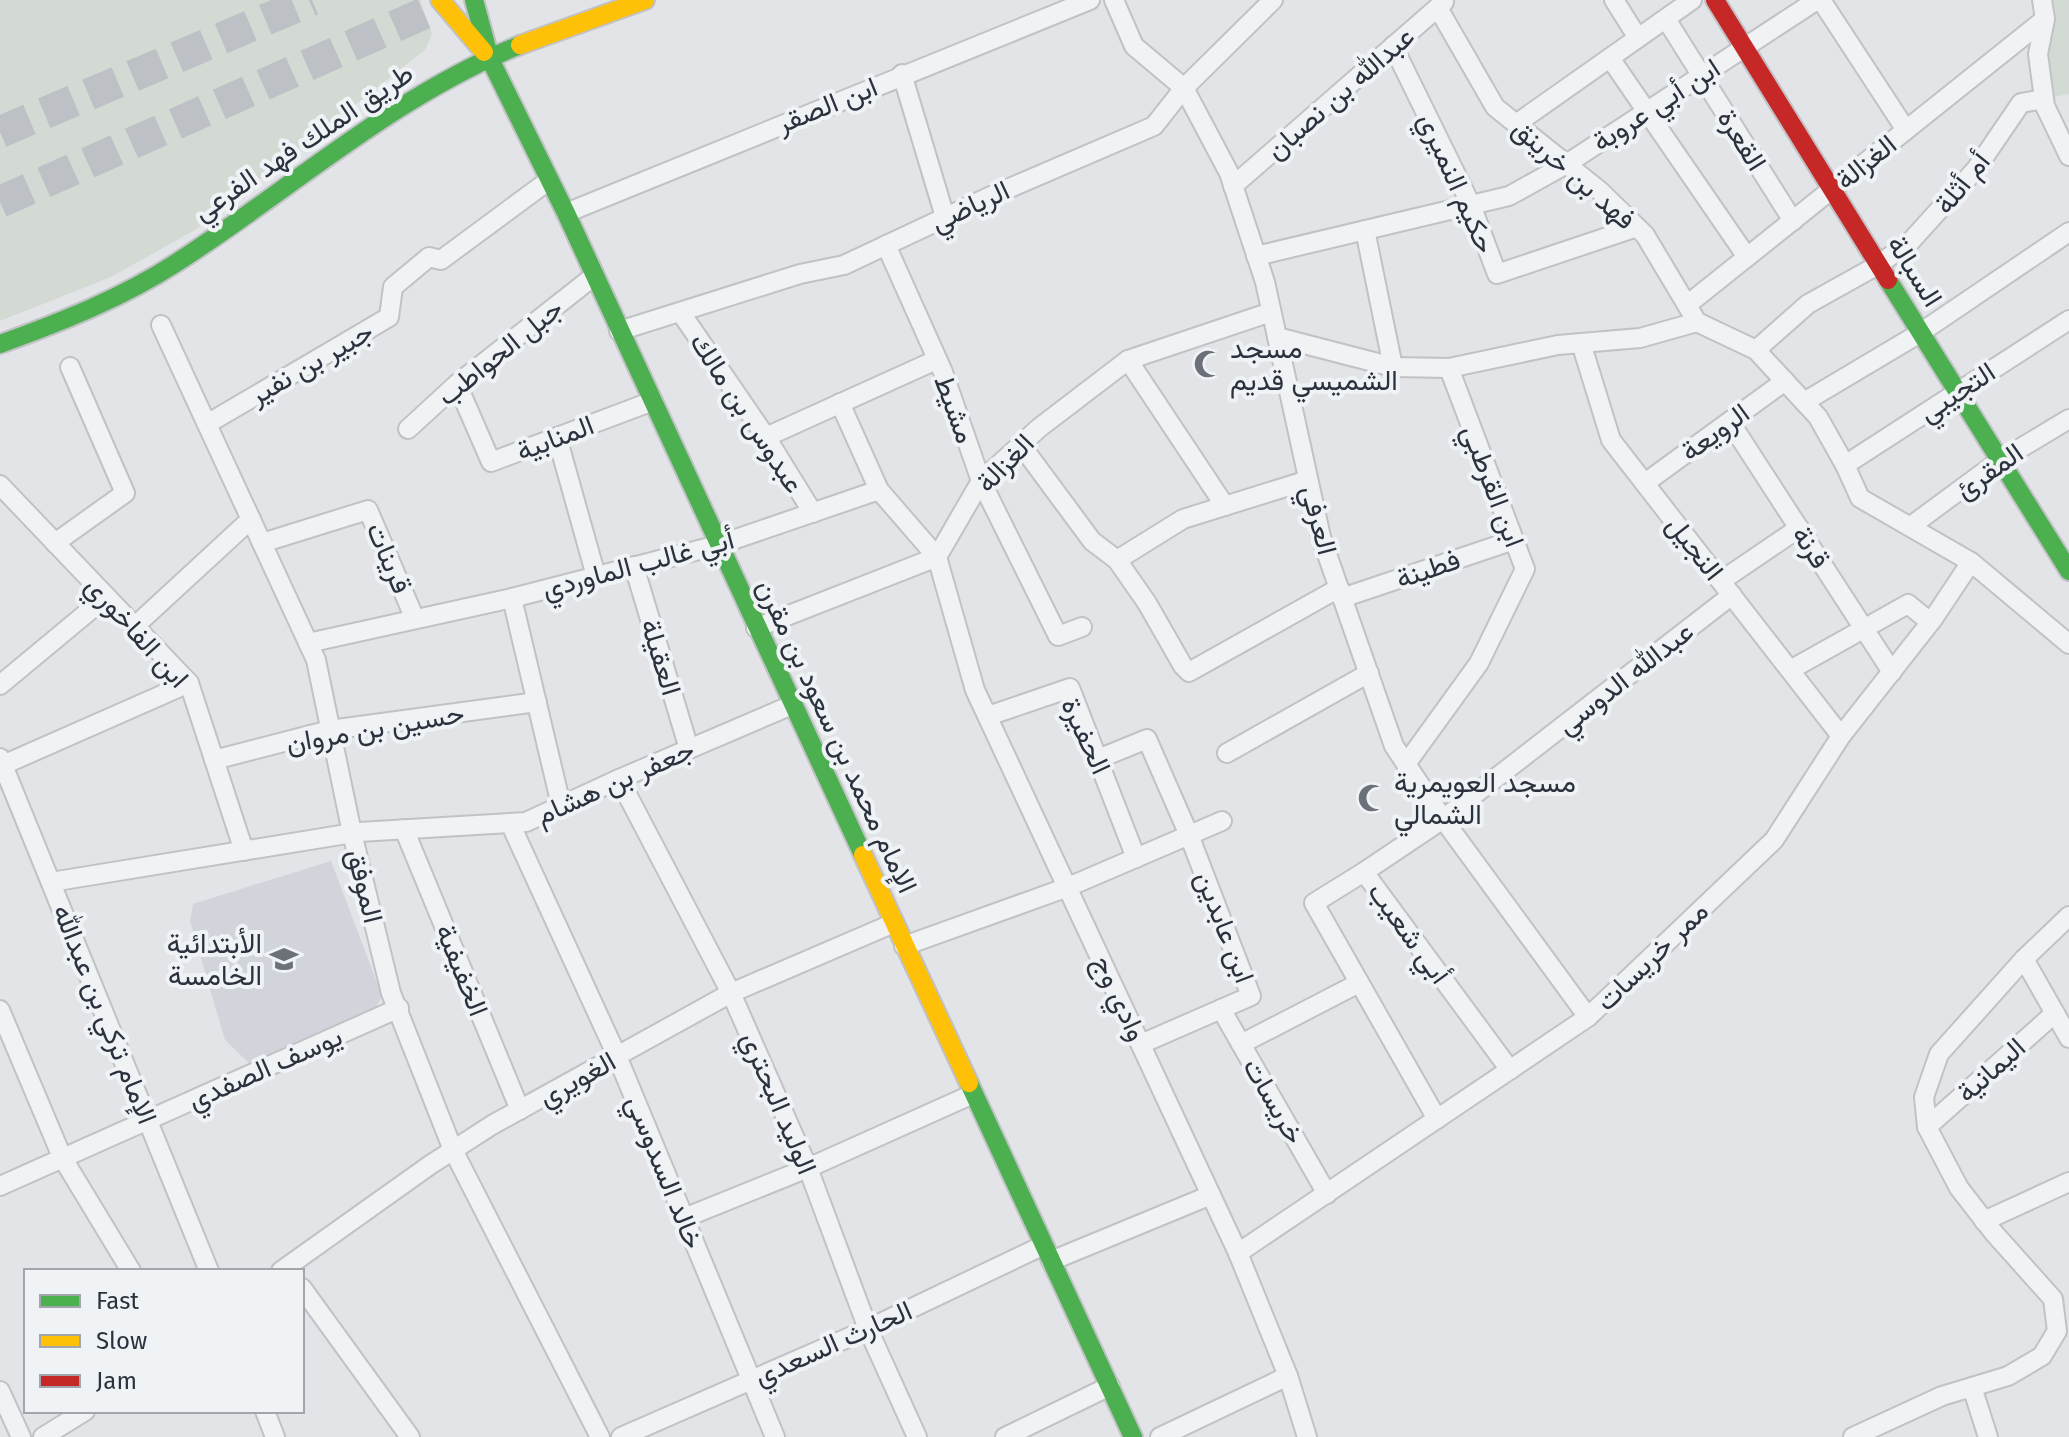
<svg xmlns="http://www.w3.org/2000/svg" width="2069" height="1437" font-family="'Fira Sans',Vazirmatn,sans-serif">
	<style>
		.built { fill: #d1d4da }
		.green { fill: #d3dad3 }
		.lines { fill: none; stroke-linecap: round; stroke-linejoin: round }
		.highway-tunnel { stroke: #bdc0c5; stroke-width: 32; stroke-dasharray: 32 16; stroke-linecap: butt }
		.street-casing { stroke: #c1c2c5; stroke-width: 22 }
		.fast-casing { stroke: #c1c2c5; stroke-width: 22 }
		.slow-casing { stroke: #c1c2c5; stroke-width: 22 }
		.jam-casing { stroke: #c1c2c5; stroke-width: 22 }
		.street { stroke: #f1f2f4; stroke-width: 18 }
		.fast { stroke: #4caf50; stroke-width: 18 }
		.slow { stroke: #ffc107; stroke-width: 18 }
		.jam { stroke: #c62828; stroke-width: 18 }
		.labels { text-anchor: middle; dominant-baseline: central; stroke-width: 8; stroke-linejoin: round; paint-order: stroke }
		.street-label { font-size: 28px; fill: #2b323e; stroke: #f0f3f6 }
		.poi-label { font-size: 28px; fill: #2b323e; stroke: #f0f3f6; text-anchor: start }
	</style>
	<rect width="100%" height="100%" fill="#e2e4e7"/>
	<path class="built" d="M331,861L382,996L371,1017L252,1066L225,1040L190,921L193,904Z"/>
	<g class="green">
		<path d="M0,0H420L432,34L425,50L195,230L111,277L0,321Z"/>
		<path d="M2042,0H2069V94L2044,99Z"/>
	</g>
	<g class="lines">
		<g class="highway-tunnel">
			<path d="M0,132L312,0"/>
			<path d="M0,202L454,0"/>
		</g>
		<defs>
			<g id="street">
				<path d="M1114,0L1134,46L1184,88L1229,173L1265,282L1321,537L1394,746L1443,819L1588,1017"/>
				<path d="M1614,0L1638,38"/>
				<path d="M1821,0L1906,130"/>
				<path d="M2042,0L2045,19L2038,54L2045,106L2069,156"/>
				<path d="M1438,8L1495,107L1600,191L1645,235L1697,322L1756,350L1818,417L1845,465L1860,498L1971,562L2069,644"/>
				<path d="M1666,19L1793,221"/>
				<path d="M1393,46L1471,205L1497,274L1637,227"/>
				<path d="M1610,58L1747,257"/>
				<path d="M902,74L945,217"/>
				<path d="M1516,124L1692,0"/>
				<path d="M1233,186L1444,2"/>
				<path d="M566,213L1090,0"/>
				<path d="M1365,230L1393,367"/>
				<path d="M886,245L943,372L981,481L1058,636L1082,627"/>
				<path d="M1256,256L1509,196L1565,165L1817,0"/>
				<path d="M1687,305L2045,19"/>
				<path d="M681,313L766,437L813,513"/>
				<path d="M161,325L316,660L352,833L391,993L453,1150L600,1437"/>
				<path d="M619,331L800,274L844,265L991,196L1154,126L1184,88L1273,0"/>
				<path d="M1277,337L1393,367L1449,368L1558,345L1640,338L1697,322"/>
				<path d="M1581,343L1611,440L1841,736"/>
				<path d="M1756,350L1808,304L1878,265L1911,241L1976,169L2021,103L2044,99"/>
				<path d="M1128,360L1225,506"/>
				<path d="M457,384L491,462L653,401"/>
				<path d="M1804,402L1920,333L2069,232"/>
				<path d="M840,403L879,490"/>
				<path d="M1730,422L1892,672"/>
				<path d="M207,424L389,317L393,287L429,257L441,260L548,181"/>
				<path d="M408,429L457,384L594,276"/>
				<path d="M557,437L596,576"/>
				<path d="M766,437L936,360"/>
				<path d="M1021,445L1092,541L1117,560L1147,603L1183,666L1189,672L1339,588"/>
				<path d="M1845,465L2069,320"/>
				<path d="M1645,483L1785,381"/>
				<path d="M0,485L189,683L244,851"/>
				<path d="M1911,526L1999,461L2069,419"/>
				<path d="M55,543L125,493L70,367"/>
				<path d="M262,543L368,510L415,619"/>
				<path d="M1117,560L1183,519L1308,480"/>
				<path d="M634,566L689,749"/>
				<path d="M1721,581L1799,528"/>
				<path d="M512,598L561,805"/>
				<path d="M1342,598L1514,540"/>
				<path d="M135,626L251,519"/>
				<path d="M756,628L937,557L981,481L1039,428L1128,360L1271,312"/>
				<path d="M308,643L512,598L718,545L879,490L937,557L975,690L1238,1253L1288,1376L1307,1437"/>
				<path d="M1790,670L1908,604L1930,622"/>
				<path d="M0,685L106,597"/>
				<path d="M988,716L1070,688L1136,858"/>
				<path d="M1227,753L1369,673"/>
				<path d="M0,758L209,1271"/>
				<path d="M1098,759L1147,739L1189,835L1251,996L1141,1044"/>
				<path d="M214,760L330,730L537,702"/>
				<path d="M1406,764L1479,663L1525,569L1449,368"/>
				<path d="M3,765L189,683"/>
				<path d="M619,779L731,993L808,1168L868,1329L917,1437"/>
				<path d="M510,823L617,1056L775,1437"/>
				<path d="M404,829L520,1110"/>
				<path d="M1364,872L1314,903L1437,1119"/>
				<path d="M51,882L359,832L526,822L619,779L792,705"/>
				<path d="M904,946L1068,887L1222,821"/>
				<path d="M2024,959L2069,1038"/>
				<path d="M1221,1009L1327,1194"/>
				<path d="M0,1010L62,1157L131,1271"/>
				<path d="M1241,1044L1359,983"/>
				<path d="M1510,1070L1364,872L1443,819L1732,595"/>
				<path d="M1927,1127L2055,1013"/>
				<path d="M0,1186L399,1008"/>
				<path d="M684,1218L808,1168L973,1094"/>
				<path d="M1984,1221L2069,1182"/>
				<path d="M1238,1253L1588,1017L1774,840L1841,736L1933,619L1971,562"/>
				<path d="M1051,1261L1211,1195"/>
				<path d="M281,1271L430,1165L492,1125L731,993L894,923"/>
				<path d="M302,1288L410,1437"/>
				<path d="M1972,1387L1988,1437"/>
				<path d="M0,1391L21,1437"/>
				<path d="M265,1411L275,1437"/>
				<path d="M43,1437L85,1411"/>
				<path d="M621,1437L868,1329L1044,1245"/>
				<path d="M1005,1437L1110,1386"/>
				<path d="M1160,1437L1288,1376"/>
				<path d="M1853,1437L1942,1396L2008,1376L2042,1356L2057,1331L2053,1299L1994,1233L1959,1188L1927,1127L1924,1097L1939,1054L2024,959L2069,916"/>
			</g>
			<g id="fast">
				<path d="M474,0L490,59L566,213L863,855"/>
				<path d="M1888,280L2069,571"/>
				<path d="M0,344C61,322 122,298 176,263C290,190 393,96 520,45"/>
				<path d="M969,1083L1133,1437"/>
			</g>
			<g id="slow">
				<path d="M440,0L484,52"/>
				<path d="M520,45L645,0"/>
				<path d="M863,855L969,1083"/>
			</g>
			<path id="jam" d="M1715,0L1888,280"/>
		</defs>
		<use href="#street" class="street-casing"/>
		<use href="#fast" class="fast-casing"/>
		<use href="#slow" class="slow-casing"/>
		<use href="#jam" class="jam-casing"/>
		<use href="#street" class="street"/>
		<use href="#fast" class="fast"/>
		<use href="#slow" class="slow"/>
		<use href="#jam" class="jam"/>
	</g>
	<defs>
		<symbol id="mosque-bare" viewBox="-9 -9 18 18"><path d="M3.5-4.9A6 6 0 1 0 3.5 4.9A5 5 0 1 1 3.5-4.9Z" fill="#6b7079" stroke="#f0f3f6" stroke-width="2.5" paint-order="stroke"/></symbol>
		<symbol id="school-bare" viewBox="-9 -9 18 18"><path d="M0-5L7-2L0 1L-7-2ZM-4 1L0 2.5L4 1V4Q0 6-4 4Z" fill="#6b7079" stroke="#f0f3f6" stroke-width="2.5" paint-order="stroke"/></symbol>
	</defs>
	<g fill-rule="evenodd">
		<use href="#mosque-bare" x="1188" y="344" width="40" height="40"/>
		<use href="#mosque-bare" x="1352" y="778" width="40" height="40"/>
		<use href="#school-bare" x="264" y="939" width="40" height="40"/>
	</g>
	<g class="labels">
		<g class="street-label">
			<text transform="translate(1340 93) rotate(-41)">عبدالله بن نصبان</text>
			<text transform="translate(827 105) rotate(-22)">ابن الصقر</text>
			<text transform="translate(1656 105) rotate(-33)">ابن أبي عروبة</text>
			<text transform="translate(1742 140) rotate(58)">القعرة</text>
			<text transform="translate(303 142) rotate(-34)">طريق الملك فهد الفرعي</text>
			<text transform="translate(1866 162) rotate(-39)">الغزالة</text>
			<text transform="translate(1574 174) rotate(41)">فهد بن خرينق</text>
			<text transform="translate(1457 183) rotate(66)">حكيم النميري</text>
			<text transform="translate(1962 183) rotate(-51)">أم أثلة</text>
			<text transform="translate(970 206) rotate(-25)">الرياضي</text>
			<text transform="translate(1915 271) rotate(58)">السبالة</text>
			<text transform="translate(500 352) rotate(-39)">جبل الحواطب</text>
			<text transform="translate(311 363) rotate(-30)">جبير بن نفير</text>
			<text transform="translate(1957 392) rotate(-33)">التجيبي</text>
			<text transform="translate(955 409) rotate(70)">مشيط</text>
			<text transform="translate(747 413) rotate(57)">عبدوس بن مالك</text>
			<text transform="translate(1715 432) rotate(-36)">الرويعة</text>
			<text transform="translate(555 438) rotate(-21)">المنابية</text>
			<text transform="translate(1005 463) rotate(-46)">الغزالة</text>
			<text transform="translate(1989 471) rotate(-35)">المقرئ</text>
			<text transform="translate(1493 486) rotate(69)">ابن القرطبي</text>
			<text transform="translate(1319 520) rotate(75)">العرفي</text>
			<text transform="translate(1811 547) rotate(57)">قرنة</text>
			<text transform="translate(1695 548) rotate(52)">النجيل</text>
			<text transform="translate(389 558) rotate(67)">قرينات</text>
			<text transform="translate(638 564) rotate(-15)">أبي غالب الماوردي</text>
			<text transform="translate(1428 569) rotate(-19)">فطينة</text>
			<text transform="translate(137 632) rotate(48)">ابن الفاخوري</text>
			<text transform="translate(661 657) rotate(73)">العقيلة</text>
			<text transform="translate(1625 678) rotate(-38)">عبدالله الدوسي</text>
			<text transform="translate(375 728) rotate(-10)">حسين بن مروان</text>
			<text transform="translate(837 736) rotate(65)">الإمام محمد بن سعود بن مقرن</text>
			<text transform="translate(1086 736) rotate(65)">الحفيرة</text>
			<text transform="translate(615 782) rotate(-24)">جعفر بن هشام</text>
			<text transform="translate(365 886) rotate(76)">الموفق</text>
			<text transform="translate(1225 927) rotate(69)">ابن عابدين</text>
			<text transform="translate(1409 933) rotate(54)">أبي شعيب</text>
			<text transform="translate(1652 956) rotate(-44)">ممر خريسات</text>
			<text transform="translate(462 970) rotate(68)">الخفيفية</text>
			<text transform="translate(1120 998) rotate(65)">وادي وج</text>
			<text transform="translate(105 1014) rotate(68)">الإمام تركي بن عبدالله</text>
			<text transform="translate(265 1068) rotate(-24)">يوسف الصفدي</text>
			<text transform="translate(1991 1070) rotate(-42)">اليمانية</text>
			<text transform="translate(577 1079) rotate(-29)">الغويري</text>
			<text transform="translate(1274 1101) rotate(60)">خريسات</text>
			<text transform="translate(779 1103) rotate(67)">الوليد البحتري</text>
			<text transform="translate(665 1172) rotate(68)">خالد السدوسي</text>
			<text transform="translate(833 1343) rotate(-24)">الحارث السعدي</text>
		</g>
		<g class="poi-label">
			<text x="1230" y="348">مسجد<tspan x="1230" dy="32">الشميسي قديم</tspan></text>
			<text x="1394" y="782">مسجد العويمرية<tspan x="1394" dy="32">الشمالي</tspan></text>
			<text x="262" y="943" text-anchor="end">الأبتدائية<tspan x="262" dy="32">الخامسة</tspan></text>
		</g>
	</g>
	<rect x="24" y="1269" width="280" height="144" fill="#f0f3f6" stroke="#a1a6ac" stroke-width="2"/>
	<rect x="40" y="1295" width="40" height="12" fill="#4caf50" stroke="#a1a6ac" stroke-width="2"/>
	<text x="96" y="1309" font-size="24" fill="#2b323e">Fast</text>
	<rect x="40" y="1335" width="40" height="12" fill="#ffc107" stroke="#a1a6ac" stroke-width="2"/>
	<text x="96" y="1349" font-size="24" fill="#2b323e">Slow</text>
	<rect x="40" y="1375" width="40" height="12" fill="#c62828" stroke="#a1a6ac" stroke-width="2"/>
	<text x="96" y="1389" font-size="24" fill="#2b323e">Jam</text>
</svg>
